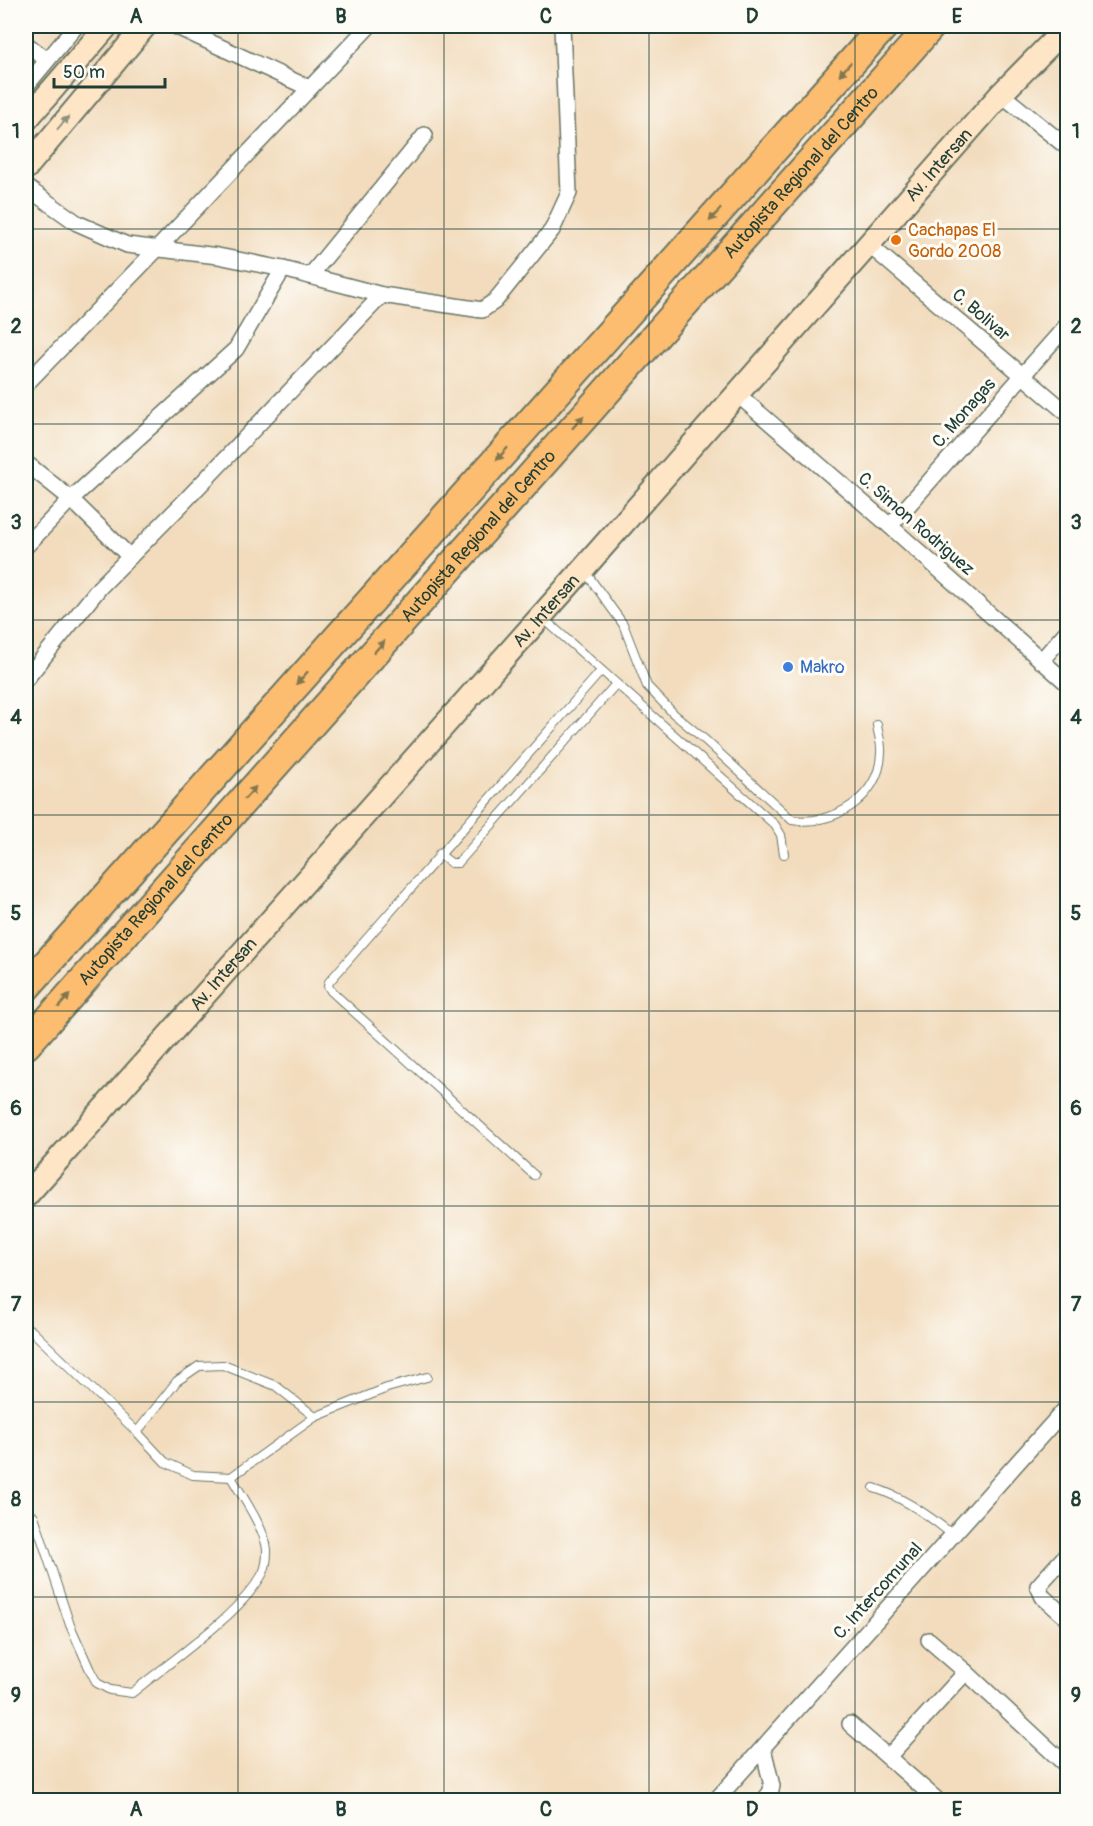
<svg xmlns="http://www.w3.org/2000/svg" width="1093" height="1826" font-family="Pangolin,sans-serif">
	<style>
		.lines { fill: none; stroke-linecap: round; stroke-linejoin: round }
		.lane-casing { stroke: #697564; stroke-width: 10 }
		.street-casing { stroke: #697564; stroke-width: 18 }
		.secondary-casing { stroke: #697564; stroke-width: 26 }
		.highway-casing { stroke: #697564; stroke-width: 32 }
		.lane { stroke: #fff; stroke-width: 8 }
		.street { stroke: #fff; stroke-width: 15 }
		.secondary { stroke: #fee5c5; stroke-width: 22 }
		.highway { stroke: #fcbd6f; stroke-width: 28 }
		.oneway { fill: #82774f }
		.oneway2 { fill: #8e917c }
		.grid { fill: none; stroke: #1f3d34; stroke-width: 1.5; stroke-opacity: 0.55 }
		.food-dot { fill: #e8710a; stroke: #fdfcf7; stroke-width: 2 }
		.shop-dot { fill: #3f7fe0; stroke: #fdfcf7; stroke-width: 2 }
		.labels { text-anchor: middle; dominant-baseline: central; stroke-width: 6; stroke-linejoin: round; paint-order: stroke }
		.street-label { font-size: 18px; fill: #1f3d34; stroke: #fdfcf7 }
		.food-label { font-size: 18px; fill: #c56008; stroke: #fdfcf7; text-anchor: start }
		.shop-label { font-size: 18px; fill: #366cbe; stroke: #fdfcf7; text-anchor: start }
		.neatline { fill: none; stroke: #1f3d34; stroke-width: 2 }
		.grid-label { font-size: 20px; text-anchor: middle; font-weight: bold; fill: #1f3d34 }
	</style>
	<rect width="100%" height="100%" fill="#fdfcf7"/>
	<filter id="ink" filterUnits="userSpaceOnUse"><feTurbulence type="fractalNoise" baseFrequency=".0167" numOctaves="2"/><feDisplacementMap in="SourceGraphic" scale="12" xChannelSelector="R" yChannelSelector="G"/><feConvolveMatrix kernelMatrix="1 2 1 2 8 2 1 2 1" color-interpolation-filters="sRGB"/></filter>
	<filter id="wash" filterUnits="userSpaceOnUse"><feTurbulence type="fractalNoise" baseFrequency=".008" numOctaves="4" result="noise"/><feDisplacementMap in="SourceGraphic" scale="24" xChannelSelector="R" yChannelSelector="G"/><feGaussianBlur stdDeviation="1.35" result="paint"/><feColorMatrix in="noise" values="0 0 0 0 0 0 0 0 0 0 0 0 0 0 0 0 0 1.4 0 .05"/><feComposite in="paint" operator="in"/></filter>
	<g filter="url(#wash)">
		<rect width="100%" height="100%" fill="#f2dcbd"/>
	</g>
	<g filter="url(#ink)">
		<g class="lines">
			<defs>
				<g id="lane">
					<path d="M584,570L623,624L647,686L674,714L704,739L792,820C833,826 880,798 881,753C882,744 878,734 877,725"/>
					<path d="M544,619L775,825L781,835L784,854"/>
					<path d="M439,854L451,863H458L616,684"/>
					<path d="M534,1175L331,991L328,986L329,982L601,671"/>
					<path d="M26,1327L32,1331L137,1432L165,1462L193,1475L231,1477L315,1417L387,1388L427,1377"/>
					<path d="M137,1432L177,1381L199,1366L223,1365L276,1386L315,1417"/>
					<path d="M874,1488C903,1497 930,1516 954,1536"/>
					<path d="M34,1516L70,1625L90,1670L97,1683L110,1690L132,1693C169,1662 241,1614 263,1573C266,1567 267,1557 267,1550C266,1531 241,1494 231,1477"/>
				</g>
				<g id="street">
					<path d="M175,26L309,88"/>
					<path d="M26,44L47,60"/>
					<path d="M26,86L76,26"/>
					<path d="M1001,94L1068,148"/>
					<path d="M26,187L77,223L127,245L218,256L283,269L382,295L482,310L495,301L552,230L569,193L562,26"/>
					<path d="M869,245L1068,414"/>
					<path d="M310,276L425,135"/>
					<path d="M26,384L158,248L369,26"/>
					<path d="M737,394L890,526L1068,684"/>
					<path d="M26,463L71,499L130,557"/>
					<path d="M890,526L1068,324"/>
					<path d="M26,546L71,499L236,349L283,269"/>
					<path d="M1041,661L1068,630"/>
					<path d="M26,679L100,587L181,505L382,295"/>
					<path d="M1068,1553L1038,1586L1043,1597L1068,1619"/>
					<path d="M929,1640L966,1672L1068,1767"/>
					<path d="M850,1724L937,1800"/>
					<path d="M763,1748L772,1786L770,1793L764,1800"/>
					<path d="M888,1757L966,1672"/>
					<path d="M716,1800L1068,1406"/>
				</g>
				<g id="secondary">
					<path d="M26,120L107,26"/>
					<path d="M26,168L145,26"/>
					<path id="s1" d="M26,1196L583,569L1001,94L1068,26"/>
				</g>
				<g id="highway">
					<path d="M26,987L884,26"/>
					<path id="s2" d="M26,1045L931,26"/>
				</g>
			</defs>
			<use href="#lane" class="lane-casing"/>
			<use href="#street" class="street-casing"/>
			<use href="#secondary" class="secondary-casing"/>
			<use href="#highway" class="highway-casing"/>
			<use href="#lane" class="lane"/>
			<use href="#street" class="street"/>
			<use href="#secondary" class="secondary"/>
			<use href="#highway" class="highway"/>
		</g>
		<defs><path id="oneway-solid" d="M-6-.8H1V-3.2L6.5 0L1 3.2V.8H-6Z" transform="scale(1.5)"/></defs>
		<g class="oneway">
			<use href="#oneway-solid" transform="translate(845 69) rotate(132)"/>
			<use href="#oneway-solid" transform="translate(715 215) rotate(132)"/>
			<use href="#oneway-solid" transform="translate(578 422) rotate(-48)"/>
			<use href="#oneway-solid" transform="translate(502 454) rotate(132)"/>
			<use href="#oneway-solid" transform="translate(379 647) rotate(-48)"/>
			<use href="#oneway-solid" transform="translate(302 678) rotate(132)"/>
			<use href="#oneway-solid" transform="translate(250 793) rotate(-48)"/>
			<use href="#oneway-solid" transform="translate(64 1001) rotate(-48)"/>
		</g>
		<use class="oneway2" href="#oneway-solid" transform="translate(63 123) rotate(-50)"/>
	</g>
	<path class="grid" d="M238,26V1800M444,26V1800M649,26V1800M855,26V1800M26,229H1068M26,424H1068M26,620H1068M26,815H1068M26,1011H1068M26,1206H1068M26,1402H1068M26,1597H1068"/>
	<circle class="food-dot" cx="896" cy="240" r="6"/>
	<circle class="shop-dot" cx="788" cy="667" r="6"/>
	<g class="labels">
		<g class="street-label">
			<text stroke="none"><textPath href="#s1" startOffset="1377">Av. Intersan</textPath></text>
			<text stroke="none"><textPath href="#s2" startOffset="1167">Autopista Regional del Centro</textPath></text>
			<text transform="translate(981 315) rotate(41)">C. Bolivar</text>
			<text transform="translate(964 413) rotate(-49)">C. Monagas</text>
			<text transform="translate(916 524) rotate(41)">C. Simon Rodriguez</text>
			<text stroke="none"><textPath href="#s2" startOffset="681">Autopista Regional del Centro</textPath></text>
			<text stroke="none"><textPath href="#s1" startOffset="783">Av. Intersan</textPath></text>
			<text stroke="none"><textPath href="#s2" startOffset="195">Autopista Regional del Centro</textPath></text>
			<text stroke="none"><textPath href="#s1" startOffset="297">Av. Intersan</textPath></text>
			<text transform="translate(878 1591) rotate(-48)">C. Intercomunal</text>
		</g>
		<g class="food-label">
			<text x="908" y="230">Cachapas El<tspan x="908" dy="21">Gordo 2008</tspan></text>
		</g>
		<g class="shop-label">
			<text x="800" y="667">Makro</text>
		</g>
	</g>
	<rect width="1093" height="1826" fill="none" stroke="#fdfcf7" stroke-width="66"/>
	<path d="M54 78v9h111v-9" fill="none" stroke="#1f3d34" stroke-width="3"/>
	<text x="63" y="78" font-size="18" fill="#1f3d34" stroke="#fdfcf7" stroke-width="4.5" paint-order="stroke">50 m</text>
	<rect x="33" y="33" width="1027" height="1760" class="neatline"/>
	<g class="grid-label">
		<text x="136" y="23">A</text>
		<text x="341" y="23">B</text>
		<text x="546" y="23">C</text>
		<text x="752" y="23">D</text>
		<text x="957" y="23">E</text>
		<text x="16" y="138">1</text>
		<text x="1076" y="138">1</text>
		<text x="16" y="333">2</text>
		<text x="1076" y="333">2</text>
		<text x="16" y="529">3</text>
		<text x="1076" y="529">3</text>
		<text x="16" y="724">4</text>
		<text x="1076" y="724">4</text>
		<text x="16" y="920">5</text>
		<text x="1076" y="920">5</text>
		<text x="16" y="1115">6</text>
		<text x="1076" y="1115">6</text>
		<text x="16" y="1311">7</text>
		<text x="1076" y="1311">7</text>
		<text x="16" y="1506">8</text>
		<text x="1076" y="1506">8</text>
		<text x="16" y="1702">9</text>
		<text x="1076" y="1702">9</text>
		<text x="136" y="1816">A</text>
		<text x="341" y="1816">B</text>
		<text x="546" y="1816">C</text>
		<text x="752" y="1816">D</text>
		<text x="957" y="1816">E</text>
	</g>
</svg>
